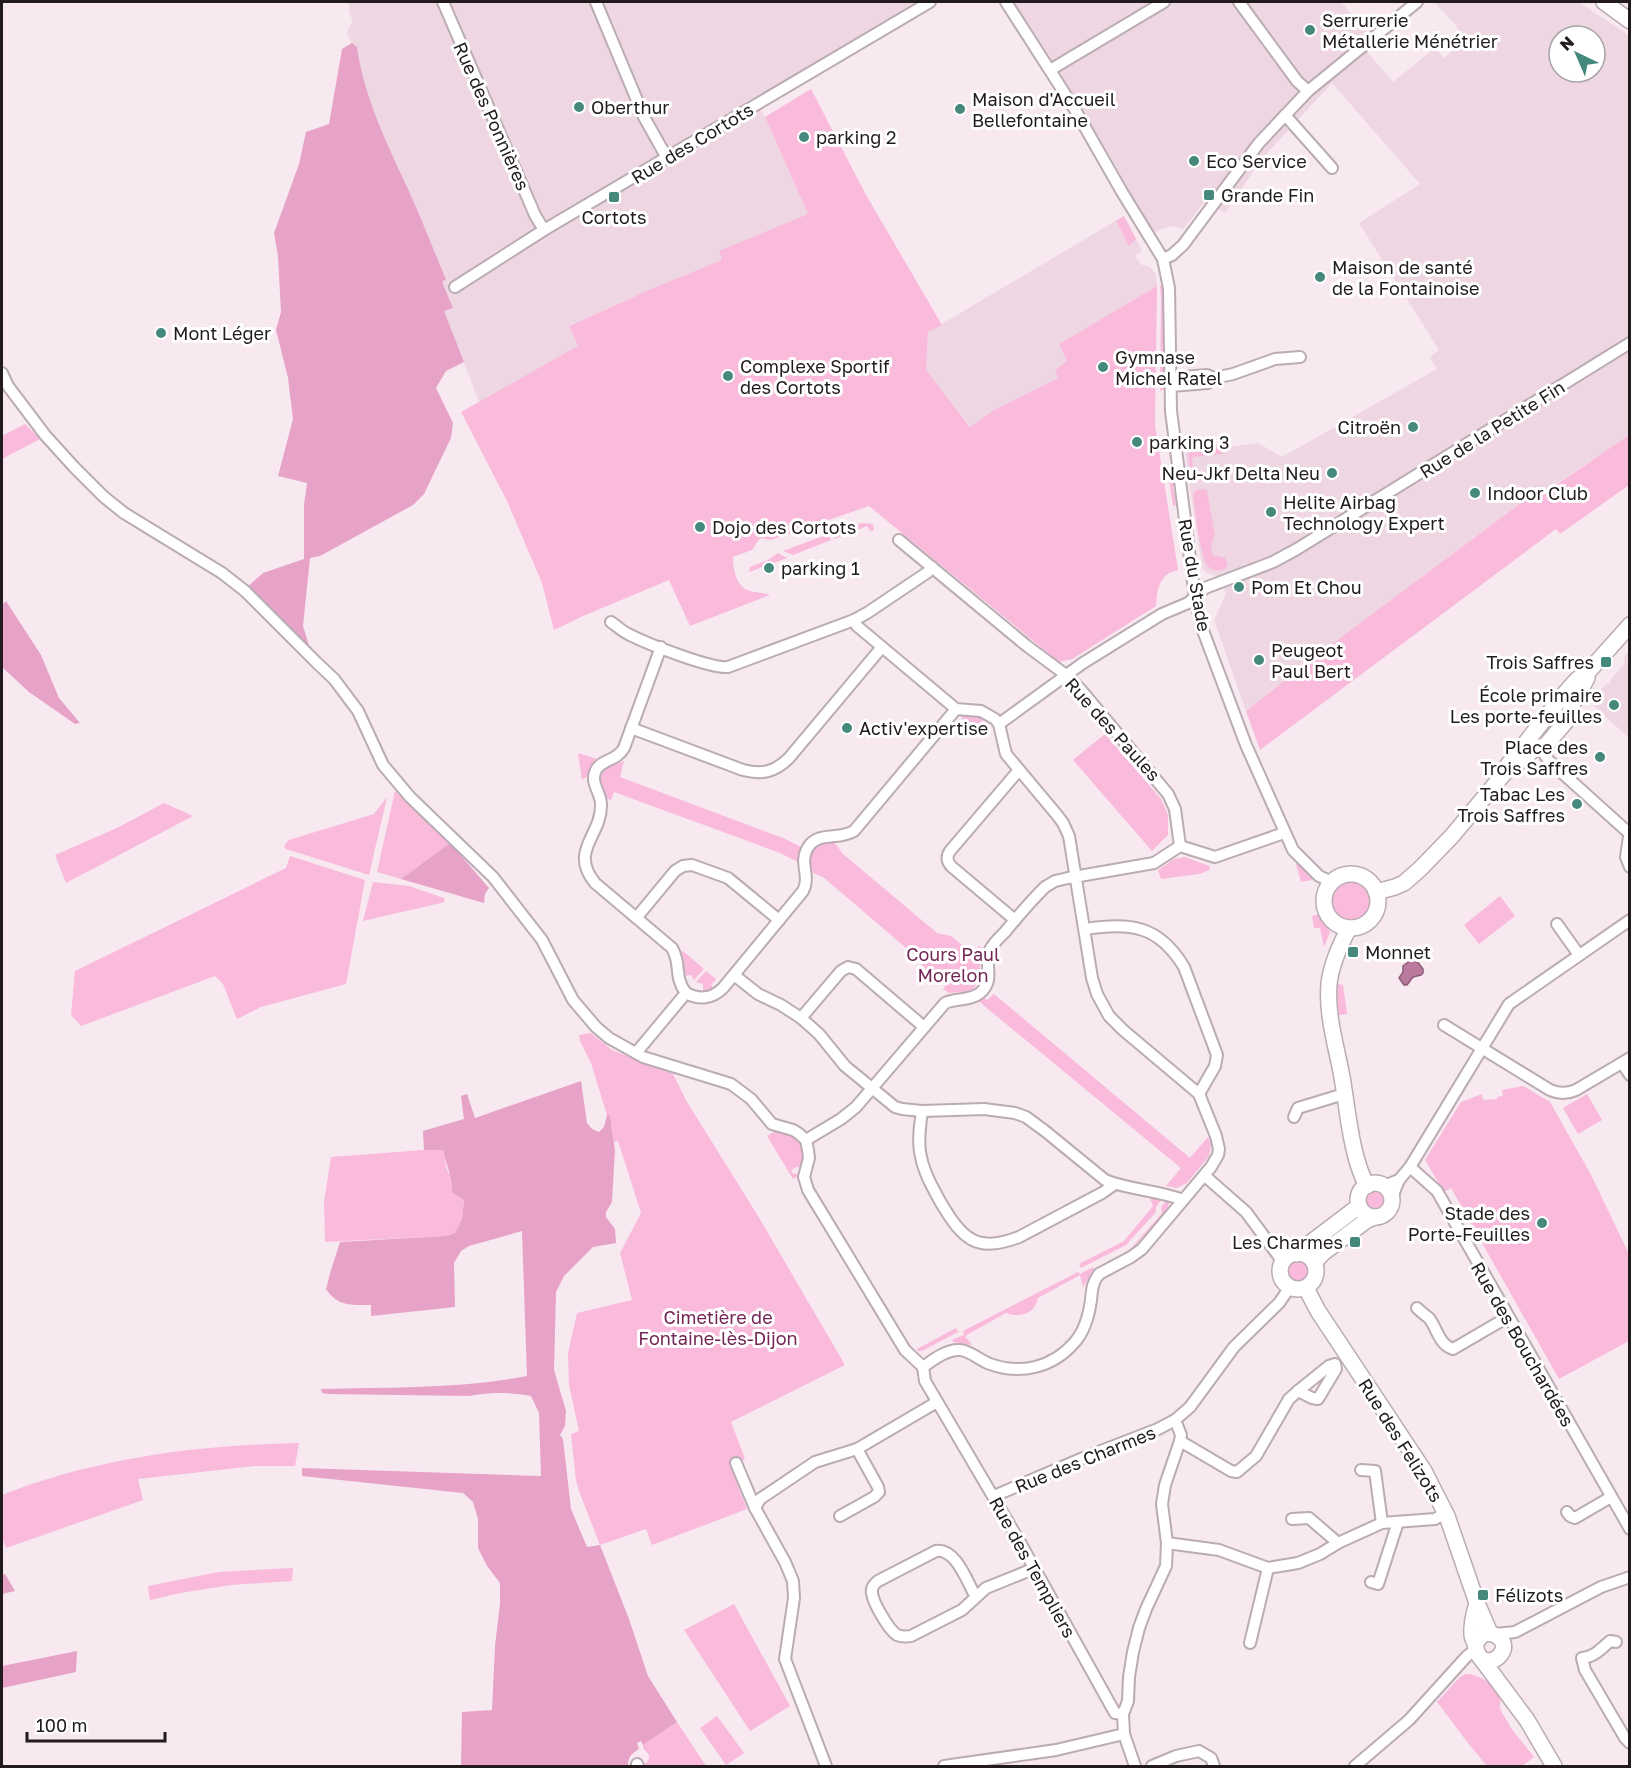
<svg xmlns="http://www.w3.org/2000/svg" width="1631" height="1768" font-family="'Golos Text',sans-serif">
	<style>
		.built { fill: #eed7e2; fill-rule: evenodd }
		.green { fill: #f9badb }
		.forest { fill: #e6a3c7 }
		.water { fill: #ba7a9d; stroke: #8c5e77; stroke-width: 1.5 }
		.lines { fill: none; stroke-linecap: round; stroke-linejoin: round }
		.street-casing { stroke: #bbacb3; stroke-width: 14 }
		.secondary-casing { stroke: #bbacb3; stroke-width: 18 }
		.street { stroke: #fff; stroke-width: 10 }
		.secondary { stroke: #fff; stroke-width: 15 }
		.poi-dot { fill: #45897c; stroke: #fff; stroke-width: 2 }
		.labels { text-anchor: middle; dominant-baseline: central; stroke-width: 6; stroke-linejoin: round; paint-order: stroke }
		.poi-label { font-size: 18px; fill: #211b1e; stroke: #fff; text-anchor: start }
		.street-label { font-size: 18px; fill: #211b1e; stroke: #fff }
		.park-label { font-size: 18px; fill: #732555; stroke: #fff }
	</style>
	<rect width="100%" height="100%" fill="#f8e8f0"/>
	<g class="built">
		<path d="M349,2H918L754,100L765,117L808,214L720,251L723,260L651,289L570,325L578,347L479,402L444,311L441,281L446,278L418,211L372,111L360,69L357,47L352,43L347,34L348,28L353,22L349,12Z"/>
		<path d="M1014,2H1341L1366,31L1367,52L1393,82L1435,48L1444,58L1464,41L1455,24L1434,2H1578L1624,32L1630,38L1629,435L1532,501L1529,497L1312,659L1246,711L1214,620L1226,594L1219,577L1207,573L1202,568L1185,453L1258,443L1282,457L1437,369L1430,357L1439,350L1359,223L1420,184L1332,83L1261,160L1225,213L1206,200L1183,229L1170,226L1153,233L1111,158L1047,52ZM1559,36H1595V72H1559Z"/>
		<path d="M1124,216L1142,251L1135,256L1140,264L1150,267L1156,275L1157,286L1059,344L1067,361L1059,378L994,410L971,427L926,371L928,332Z"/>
		<path d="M1629,651L1630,738H1629L1592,704V700L1606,684L1610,683L1611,679L1625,663L1624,657Z"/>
	</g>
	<g class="green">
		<path d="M811,89L866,195L942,325L928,332L926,370L970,427L994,410L1058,378L1055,370L1067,361L1059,344L1157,286L1155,425L1178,570C1159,574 1157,589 1156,606L1072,659L1059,662L869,506L771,540L760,538L752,550L733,557C733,569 736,587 750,591C756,593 763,592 770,595L690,626L669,580L583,616L554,630L542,583L507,501L461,412L578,346L569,326L651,289L722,260L719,251L808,214L765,117Z"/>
		<path d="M1124,216L1136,239L1129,246L1116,221Z"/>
		<path d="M1164,285L1166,388L1160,391L1161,298L1160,286Z"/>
		<path d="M25,424L40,439L2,459V436Z"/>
		<path d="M1629,435V485L1560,534L1556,529L1260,750L1246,711L1312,659L1529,497L1533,501Z"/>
		<path d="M1222,444V454L1192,457L1195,483L1192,482L1188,455L1190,447Z"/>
		<path d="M1167,466L1173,469L1175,485L1173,486L1176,505L1173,506Z"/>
		<path d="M1204,489L1207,491L1215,536L1213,538L1211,549L1213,555L1225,558L1228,565C1226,568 1222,571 1216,570C1213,570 1210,568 1208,566C1200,558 1195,508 1193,495L1196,490Z"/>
		<path d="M862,523L873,524L874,530L870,531L867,526L834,539L832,533Z"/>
		<path d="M829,534L831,540L793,555L783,551Z"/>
		<path d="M778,553L787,558L749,572L750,567L768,560Z"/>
		<path d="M973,714L985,718L979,725L984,729L980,733L962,718L961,715Z"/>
		<path d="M1105,734L1161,799L1168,815V835L1152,851L1073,760Z"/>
		<path d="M578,753L597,759L591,765L588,776L582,780Z"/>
		<path d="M624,761L620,777L783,838L801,847L799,855L810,859C813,847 821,841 834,842L843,854L937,933L951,936L972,953L979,946L982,949C976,965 986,974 973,989L987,1000L994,994L1190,1158L1208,1137L1211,1145L1209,1156L1187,1183L1177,1188L1166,1186L1181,1168L982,1004L970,991L949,993L943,989L946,985C936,977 923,970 919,959L823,877L813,873L810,863L798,858V862L780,853L614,792L611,800L606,798L601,786V775L607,768Z"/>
		<path d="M395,791L450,843L401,879L377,872Z"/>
		<path d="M387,797L369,875L286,849L284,846L289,840L374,814Z"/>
		<path d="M164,803L193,816L66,883L55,855L117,828Z"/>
		<path d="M290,856L365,880L346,984L261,1007L237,1019L223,984L215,976L81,1026L71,1015L75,971L286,868Z"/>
		<path d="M1185,857L1209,866L1210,870L1199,874L1161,879L1158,870L1174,859Z"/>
		<path d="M1298,863L1312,879V880L1301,882L1296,864Z"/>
		<path d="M373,882L409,886L444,898L445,902L363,921Z"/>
		<circle cx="1350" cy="902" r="20"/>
		<path d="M1500,896L1515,916L1479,944L1464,925Z"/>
		<path d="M1320,914L1330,932L1324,947L1320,928H1314L1312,916Z"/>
		<path d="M683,951L704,969L694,980L691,975L681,976L679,953Z"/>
		<path d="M706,971L716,979L711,985L716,990L703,994V984L696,982Z"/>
		<path d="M1338,984L1343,985L1347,1014L1339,1015L1336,994Z"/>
		<path d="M591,1033L612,1050L673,1074L687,1102L758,1216L845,1365L731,1422L745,1459L730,1466L747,1509L652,1545L646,1529L600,1545L579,1491L576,1480L571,1434L579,1431L569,1385L568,1353L577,1313L632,1300L620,1253L641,1213L618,1141L614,1142L610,1115H607L591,1063L580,1041L579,1035Z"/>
		<path d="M1523,1086L1550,1102L1591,1175L1629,1254V1341L1559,1379L1451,1188L1444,1192L1425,1160L1461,1102L1482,1094L1483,1100L1497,1099V1097L1503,1096L1502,1090Z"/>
		<path d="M1587,1094L1602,1120L1578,1134L1563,1108Z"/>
		<path d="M780,1131C801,1137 807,1147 801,1168L797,1167L791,1170L793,1174L796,1173L798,1176L793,1179L767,1136L774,1132Z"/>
		<path d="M424,1150H443L447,1170L464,1199L462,1219L455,1233L446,1236L325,1242L324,1202L331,1157Z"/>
		<circle cx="1376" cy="1199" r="11"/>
		<path d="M1150,1198L1161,1200L1156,1207V1212L1126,1245L1081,1268L1079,1264L1124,1241L1153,1206Z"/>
		<path d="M1167,1200L1169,1203L1168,1208L1130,1252L1099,1268L1129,1251L1162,1213L1161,1207Z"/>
		<circle cx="1299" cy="1270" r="13"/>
		<path d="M1093,1267L1094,1269L1083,1287L1080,1275L1038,1298C1035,1314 1020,1318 1006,1313L965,1336L972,1345L953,1342L952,1340L964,1335L963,1331L1078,1272L1080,1274Z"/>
		<path d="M956,1328L958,1332L922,1351H918L917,1349Z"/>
		<path d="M299,1443L295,1466H255L138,1479L143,1500L6,1548L2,1537V1495C96,1458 198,1445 299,1443Z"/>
		<path d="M293,1568L292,1581L231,1585L180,1593L150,1600L148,1586L219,1572Z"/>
		<path d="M734,1604L790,1706L750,1731L684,1630Z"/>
		<path d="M1465,1674C1476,1673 1496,1684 1500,1696C1502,1701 1498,1705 1501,1710C1503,1716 1508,1720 1510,1727L1534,1757L1522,1766H1487L1468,1743L1437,1702L1459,1678Z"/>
		<path d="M717,1716L744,1753L726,1765L700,1728Z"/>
		<path d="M677,1722L706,1766H646L645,1764L649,1759V1755L643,1748V1745Z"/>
	</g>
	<g class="forest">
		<path d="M352,43L357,47C364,98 387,143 408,189C422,219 433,249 446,279L442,282L453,308L444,311L464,362L446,371L436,388L453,423L451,438L424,494L413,505L320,556L310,558L303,626L310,649L247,587L263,573L304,559V505L307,483L278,476L293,419L288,378L276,330L281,312L278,256L274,233L299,164L306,132L329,124L342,49Z"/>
		<path d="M6,601L41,655L59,698L80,723L75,724L29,692L2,667V605Z"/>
		<path d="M450,843L489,888L485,894L484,903L401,879Z"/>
		<path d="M581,1081L587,1123L592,1129L599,1132L604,1127L607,1115H610L615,1150L612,1202L606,1212V1217L615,1229L616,1243L593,1247L564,1276L556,1292L554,1370L566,1411L565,1426L560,1435L563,1439L571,1509L587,1547L600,1545L629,1619L648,1676L677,1722L643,1745L641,1741L637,1743L639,1749C631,1754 628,1757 628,1766H461L462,1712L492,1710L495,1646L500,1603V1583L487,1566L478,1548V1519L473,1502L463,1493L302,1476V1468L541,1476L539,1413L531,1396C510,1392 490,1392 469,1396L328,1394L322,1393L321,1389C390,1387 459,1389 527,1376L522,1231L469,1246L461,1251L454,1263L455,1307L371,1316V1305C352,1305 338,1307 326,1289L331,1270L340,1242L446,1236L455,1233L462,1219L464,1200L452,1192C453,1179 446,1164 443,1150H424L423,1131L464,1119L461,1096L467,1094L475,1118Z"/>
		<path d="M5,1574L15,1591L2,1594V1575Z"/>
		<path d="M77,1651L76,1672L2,1688V1666Z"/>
	</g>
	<path class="water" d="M1412,959L1416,960L1423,969V973L1421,975L1413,977L1407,985H1404L1399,978L1403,972V966Z"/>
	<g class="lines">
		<defs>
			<g id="street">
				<path d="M443,2L535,215L544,230"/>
				<path d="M596,2L644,117L667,158"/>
				<path d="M1006,2L1074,108L1122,192L1163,259L1169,288L1171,411L1195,597L1202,628L1246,745L1293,850L1319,876L1332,882"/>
				<path d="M1239,2L1297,81L1308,91"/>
				<path d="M1050,70L1164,2"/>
				<path d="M1285,115L1332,168"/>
				<path d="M1163,259L1172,255L1183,245L1259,143L1308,91L1417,2"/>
				<path d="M455,287L544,230L930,2"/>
				<path d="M2,373L8,386L45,435L74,467L104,497L124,513L222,573L245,591L317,663L334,679L358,711L383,765L410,797L493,877L542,940L573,1000L596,1027L609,1038L643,1057L731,1084L751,1099L772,1124L793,1130L798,1133L806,1140L808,1150L809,1158L804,1177L808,1190L905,1350L923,1367"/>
				<path d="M1171,378L1207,375L1214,378L1233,374L1275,359L1300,357"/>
				<path d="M1171,386L1208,383L1214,378"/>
				<path d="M899,540L1027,646L1066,675L1081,690L1168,794L1175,809L1180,846"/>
				<path d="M854,620L857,626L956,709L981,711L995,719L999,724L1006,754L1057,815L1063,823L1069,836L1092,978L1097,994L1109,1016L1123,1030L1199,1094L1216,1136L1219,1149L1218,1155L1211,1167L1142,1249L1131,1257L1099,1274C1092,1283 1092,1290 1091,1300C1089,1315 1084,1332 1074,1343C1052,1368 1020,1375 990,1364C979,1360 971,1351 960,1350C947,1349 933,1360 923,1367"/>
				<path d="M611,622C617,626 623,632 630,635C648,644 711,669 728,667L854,620L867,613L928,572L932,567"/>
				<path d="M661,647L624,748C617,761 602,759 596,770C589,783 602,793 601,806C601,836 569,851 595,883L672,948C682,965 673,976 686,993"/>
				<path d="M999,724L1083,663L1162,614L1188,603L1205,588L1273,562L1297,549L1630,343"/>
				<path d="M631,728L743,770C762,775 775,772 789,758L882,647"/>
				<path d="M1540,748L1549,761L1629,833"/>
				<path d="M1630,830L1626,857L1630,867"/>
				<path d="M1180,846L1215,857L1284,833"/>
				<path d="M637,917L675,871L683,866L692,865L728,878L779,920"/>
				<path d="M1015,920L952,867C947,862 946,857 950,851L1019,770"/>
				<path d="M1557,924L1579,955"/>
				<path d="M1085,929C1130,923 1158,924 1184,967L1217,1055L1215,1066L1199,1094"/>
				<path d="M734,975L758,994L781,1005L801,1018L819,1034L845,1066L895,1107L902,1109L922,1111L984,1109L1015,1113L1026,1117L1045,1131L1105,1180C1129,1190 1158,1190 1183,1200"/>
				<path d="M686,993C699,1000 712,999 723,988L803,891C811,876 799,864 807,849C817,830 838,841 854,831L956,709"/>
				<path d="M801,1018L841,971L848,967L856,969L924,1027"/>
				<path d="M1444,1025L1550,1090C1559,1094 1567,1094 1576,1090L1630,1058"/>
				<path d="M636,1053L686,993"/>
				<path d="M1622,1063L1630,1075"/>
				<path d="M922,1111C920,1125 918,1138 920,1152C923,1172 932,1186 941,1203C962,1238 976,1254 1019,1237L1102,1193L1115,1184"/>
				<path d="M1294,1117L1298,1108L1344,1094"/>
				<path d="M806,1140L841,1119L856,1107L945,1003C956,998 970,1001 980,993C996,979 983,965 990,950C993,943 1000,937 1005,932C1018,916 1031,901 1045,887L1055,881L1068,878L1154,863L1180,846"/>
				<path d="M1410,1167L1437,1191L1630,1529"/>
				<path d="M1205,1176L1246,1212L1283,1262"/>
				<path d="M1384,1186L1399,1180"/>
				<path d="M1392,1197L1399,1180L1410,1167L1509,1004L1630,920"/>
				<path d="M1417,1308C1421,1312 1425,1315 1429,1318C1437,1328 1439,1345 1453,1349L1508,1317"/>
				<path d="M1335,1364L1336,1369L1318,1399L1312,1398L1298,1391L1329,1366Z"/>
				<path d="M923,1367L925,1381L928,1386L1018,1539L1115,1713L1123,1714"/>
				<path d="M1180,1441L1231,1471L1237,1472L1256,1456L1289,1399L1298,1391"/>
				<path d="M736,1463L755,1508L785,1562L793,1581L794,1598L785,1659L826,1766"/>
				<path d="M1361,1470L1375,1471L1382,1523"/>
				<path d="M994,1496L1083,1458L1158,1429L1175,1420L1190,1407L1234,1347L1279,1303L1290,1287"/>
				<path d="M755,1508L760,1499L815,1462L857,1449L937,1402"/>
				<path d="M1567,1512L1570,1516L1575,1518L1611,1497"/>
				<path d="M840,1516L874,1497L879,1492L878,1487L857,1449"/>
				<path d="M1292,1519L1309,1518L1338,1543"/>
				<path d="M1167,1543L1219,1550L1268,1568L1298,1563L1320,1554L1338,1543L1382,1523L1435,1519L1445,1513"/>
				<path d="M1371,1582L1378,1584L1398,1522"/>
				<path d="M976,1597C967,1582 956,1548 936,1551L878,1581C874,1584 871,1588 872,1593C873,1603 889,1630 897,1635C902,1637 906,1637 911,1636L962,1610L986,1588L1033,1569"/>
				<path d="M1495,1634L1515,1632L1601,1587L1630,1577"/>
				<path d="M1616,1642L1610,1641C1601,1649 1594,1657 1582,1658L1585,1670L1625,1738L1630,1743"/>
				<path d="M1250,1643L1268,1568"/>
				<path d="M637,1764L638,1766"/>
				<path d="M944,1766L1056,1750L1124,1734"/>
				<path d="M1135,1766L1124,1734L1123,1714L1128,1701L1129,1677L1133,1652L1139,1628L1146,1609L1166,1566L1167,1543L1162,1504L1165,1485L1180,1441L1181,1435L1175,1420"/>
				<path d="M1152,1766L1176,1756L1199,1751L1211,1758L1214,1766"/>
				<path d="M1355,1766L1409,1720L1467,1656L1475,1650"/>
			</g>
			<g id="secondary">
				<path d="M1604,2L1630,21"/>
				<path d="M1517,764L1533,750L1546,745L1568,719L1572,705L1587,678"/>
				<circle cx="1351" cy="901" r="27"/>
				<path d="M1376,892L1395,887L1404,883L1420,869L1452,836L1507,770L1508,765C1525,744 1541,723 1558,702C1567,691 1576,678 1588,672L1630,625"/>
				<path d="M1349,928C1340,945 1331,964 1329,984C1326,1017 1338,1051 1343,1083C1348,1114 1352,1159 1367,1186"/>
				<circle cx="1375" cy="1200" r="17"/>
				<circle cx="1298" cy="1271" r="18"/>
				<path d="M1296,1254L1359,1206"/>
				<path d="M1314,1263L1323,1253L1367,1220L1375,1217"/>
				<path d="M1306,1288L1318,1311L1424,1471L1447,1516L1477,1603L1490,1633"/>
				<path d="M1475,1644L1482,1635C1494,1630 1510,1641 1501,1654C1498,1658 1493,1661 1488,1661C1478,1660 1477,1652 1475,1644C1474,1637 1473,1643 1472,1635C1471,1625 1474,1613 1477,1603"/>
				<path d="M1480,1657L1527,1720L1554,1766"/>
			</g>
		</defs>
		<use href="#street" class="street-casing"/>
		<use href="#secondary" class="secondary-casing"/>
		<use href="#street" class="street"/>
		<use href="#secondary" class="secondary"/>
	</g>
	<g class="poi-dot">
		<circle cx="1310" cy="30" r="6"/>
		<circle cx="579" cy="107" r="6"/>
		<circle cx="960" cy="109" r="6"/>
		<circle cx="804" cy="137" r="6"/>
		<circle cx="1194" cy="161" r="6"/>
		<rect x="1203" y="189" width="12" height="12" rx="3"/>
		<rect x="608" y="191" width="12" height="12" rx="3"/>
		<circle cx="1320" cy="277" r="6"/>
		<circle cx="161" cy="333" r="6"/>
		<circle cx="1103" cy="367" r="6"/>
		<circle cx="728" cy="376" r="6"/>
		<circle cx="1413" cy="427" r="6"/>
		<circle cx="1137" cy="442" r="6"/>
		<circle cx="1332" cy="473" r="6"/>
		<circle cx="1475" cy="493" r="6"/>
		<circle cx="1271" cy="512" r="6"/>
		<circle cx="700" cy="527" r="6"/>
		<circle cx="769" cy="568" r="6"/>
		<circle cx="1239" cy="587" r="6"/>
		<circle cx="1259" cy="660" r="6"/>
		<rect x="1600" y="656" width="12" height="12" rx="3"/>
		<circle cx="1614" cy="705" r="6"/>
		<circle cx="847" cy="728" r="6"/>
		<circle cx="1600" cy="757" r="6"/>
		<circle cx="1577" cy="804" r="6"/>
		<rect x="1347" y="946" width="12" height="12" rx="3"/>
		<circle cx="1542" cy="1223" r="6"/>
		<rect x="1349" y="1236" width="12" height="12" rx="3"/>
		<rect x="1477" y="1589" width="12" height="12" rx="3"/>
	</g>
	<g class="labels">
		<g class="poi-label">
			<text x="1322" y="20">Serrurerie<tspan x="1322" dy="21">Métallerie Ménétrier</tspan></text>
			<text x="972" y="99">Maison d'Accueil<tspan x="972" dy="21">Bellefontaine</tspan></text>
			<text x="591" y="107">Oberthur</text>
			<text x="816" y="137">parking 2</text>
			<text x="1206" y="161">Eco Service</text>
			<text x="1221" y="195">Grande Fin</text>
			<text x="614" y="217" text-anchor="middle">Cortots</text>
			<text x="1332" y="267">Maison de santé<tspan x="1332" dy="21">de la Fontainoise</tspan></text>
			<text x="173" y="333">Mont Léger</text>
			<text x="1115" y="357">Gymnase<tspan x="1115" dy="21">Michel Ratel</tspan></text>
			<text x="740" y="366">Complexe Sportif<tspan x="740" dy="21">des Cortots</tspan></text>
			<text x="1401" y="427" text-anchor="end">Citroën</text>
			<text x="1149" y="442">parking 3</text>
			<text x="1320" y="473" text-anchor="end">Neu-Jkf Delta Neu</text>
			<text x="1487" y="493">Indoor Club</text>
			<text x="1283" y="502">Helite Airbag<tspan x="1283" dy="21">Technology Expert</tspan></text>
			<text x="712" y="527">Dojo des Cortots</text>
			<text x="781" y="568">parking 1</text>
			<text x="1251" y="587">Pom Et Chou</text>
			<text x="1271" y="650">Peugeot<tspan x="1271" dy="21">Paul Bert</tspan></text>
			<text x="1594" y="662" text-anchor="end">Trois Saffres</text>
			<text x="1602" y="695" text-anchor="end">École primaire<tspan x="1602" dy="21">Les porte-feuilles</tspan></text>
			<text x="859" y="728">Activ'expertise</text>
			<text x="1588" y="747" text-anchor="end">Place des<tspan x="1588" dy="21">Trois Saffres</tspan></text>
			<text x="1565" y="794" text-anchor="end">Tabac Les<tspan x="1565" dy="21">Trois Saffres</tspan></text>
			<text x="1365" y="952">Monnet</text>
			<text x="1530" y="1213" text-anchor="end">Stade des<tspan x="1530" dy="21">Porte-Feuilles</tspan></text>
			<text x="1343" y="1242" text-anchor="end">Les Charmes</text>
			<text x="1495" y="1595">Félizots</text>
		</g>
		<g class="street-label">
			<text transform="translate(492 116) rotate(66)">Rue des Ponnières</text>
			<text transform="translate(692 143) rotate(-31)">Rue des Cortots</text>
			<text transform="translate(1492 429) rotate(-32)">Rue de la Petite Fin</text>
			<text transform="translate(1195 575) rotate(80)">Rue du Stade</text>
			<text transform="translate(1113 729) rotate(48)">Rue des Paules</text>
			<text transform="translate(1523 1344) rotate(60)">Rue des Bouchardées</text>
			<text transform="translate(1401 1440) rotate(58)">Rue des Felizots</text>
			<text transform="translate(1085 1459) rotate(-22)">Rue des Charmes</text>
			<text transform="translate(1033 1567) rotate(61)">Rue des Templiers</text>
		</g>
		<g class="park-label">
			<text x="953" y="954">Cours Paul<tspan x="953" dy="21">Morelon</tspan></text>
			<text x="718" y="1317">Cimetière de<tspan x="718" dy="21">Fontaine-lès-Dijon</tspan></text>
		</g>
	</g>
	<rect width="1631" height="1768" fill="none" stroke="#211b1e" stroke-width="6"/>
	<g transform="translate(1577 54) rotate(316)"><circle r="28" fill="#ffffff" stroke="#a6a4a5" stroke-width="1.5"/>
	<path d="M0-4.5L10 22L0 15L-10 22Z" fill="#45897c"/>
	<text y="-9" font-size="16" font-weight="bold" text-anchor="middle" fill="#211b1e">N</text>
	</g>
	<path d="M27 1732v9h138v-9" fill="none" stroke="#211b1e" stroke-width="3"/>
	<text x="36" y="1732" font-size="18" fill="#211b1e" stroke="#ffffff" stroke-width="4.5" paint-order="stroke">100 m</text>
</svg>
